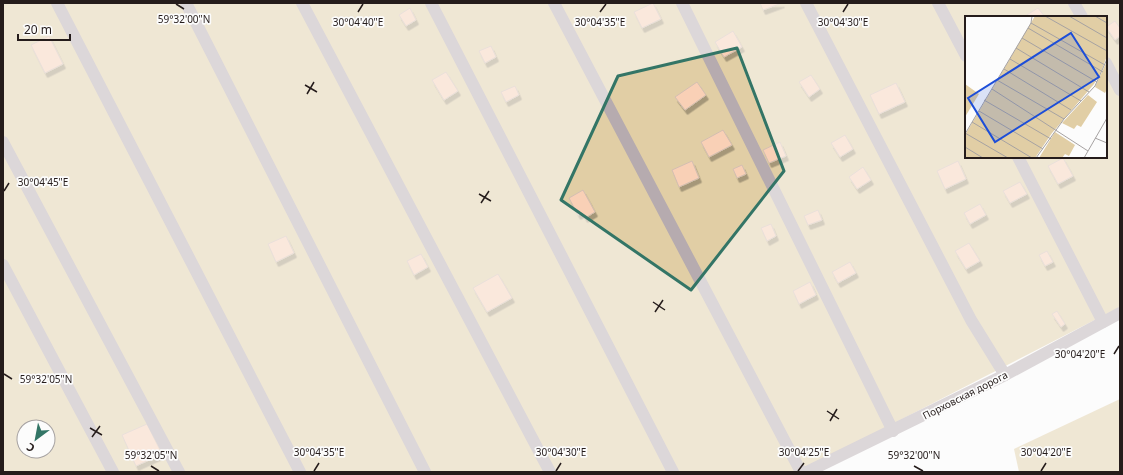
<svg xmlns="http://www.w3.org/2000/svg" width="1123" height="475" font-family="'Noto Sans',sans-serif">
	<style>
		.green { fill: #e1cea5; fill-rule: evenodd }
		.building { fill: #f9d0b6; stroke: #d3beb1; filter: url(#shadow) }
		.lines { fill: none; stroke-linecap: round; stroke-linejoin: round }
		.minor { stroke: #b6abaf; stroke-width: 12 }
		.marked { fill: none; stroke: #337566; stroke-width: 3; stroke-linejoin: round }
		.ticks { fill: none; stroke: #251c1b; stroke-width: 1.5 }
		.labels { text-anchor: middle; dominant-baseline: central; stroke-width: 3.5; stroke-linejoin: round; paint-order: stroke }
		.street-label { font-size: 10px; fill: #251c1b; stroke: #fcfcfc }
		.inset-road { fill: none; stroke: #a6a2a2; stroke-width: 1 }
		.view { fill: #1d4ed8; fill-opacity: 0.15; stroke: #1d4ed8; stroke-width: 2 }
		.inset-edge { fill: none; stroke: #251c1b; stroke-width: 2 }
		.ticks-label { font-size: 10px; text-anchor: middle; fill: #251c1b; stroke: #fcfcfc; stroke-width: 3.5; stroke-linejoin: round; paint-order: stroke }
	</style>
	<defs>
		<filter id="shadow"><feDropShadow dx="2.5" dy="4.5" stdDeviation="0" flood-color="#0004"/></filter>
	</defs>
	<rect width="100%" height="100%" fill="#fcfcfc"/>
	<g class="green">
		<path d="M3,3H1120V307L799,472H3ZM966,17H1106V157H966ZM24,427H48V451H24Z"/>
		<path d="M1120,399V472H1019L1014,449Z"/>
	</g>
	<g class="building">
		<path d="M653,3L661,19L642,28L634,12Z"/>
		<path d="M760,3H782L763,10Z"/>
		<path d="M410,8L416,20L406,26L399,15Z"/>
		<path d="M1038,8L1045,17H1026L1025,16Z"/>
		<path d="M1115,21L1120,28V36L1115,40L1106,27Z"/>
		<path d="M733,31L742,47L724,57L715,42Z"/>
		<path d="M49,36L63,64L45,73L31,45Z"/>
		<path d="M491,46L496,57L485,63L479,51Z"/>
		<path d="M446,72L458,91L444,100L432,80Z"/>
		<path d="M811,75L820,89L809,97L799,82Z"/>
		<path d="M697,82L706,95L685,110L675,97Z"/>
		<path d="M896,83L905,102L879,114L870,95Z"/>
		<path d="M515,86L519,95L506,102L501,92Z"/>
		<path d="M723,130L732,145L709,157L701,142Z"/>
		<path d="M845,135L853,149L840,157L831,143Z"/>
		<path d="M780,142L786,156L769,163L763,150Z"/>
		<path d="M1063,158L1073,176L1058,184L1048,166Z"/>
		<path d="M692,161L699,178L679,187L672,170Z"/>
		<path d="M958,161L966,179L945,189L937,171Z"/>
		<path d="M742,165L746,174L737,178L733,169Z"/>
		<path d="M863,167L871,180L857,189L849,177Z"/>
		<path d="M1020,182L1027,194L1010,203L1003,191Z"/>
		<path d="M583,190L595,212L585,218L582,213L578,215L569,198Z"/>
		<path d="M980,204L986,215L970,224L964,213Z"/>
		<path d="M818,210L822,220L808,225L804,216Z"/>
		<path d="M771,224L776,236L767,241L761,228Z"/>
		<path d="M286,236L294,253L276,262L268,244Z"/>
		<path d="M969,243L980,261L966,269L955,251Z"/>
		<path d="M1047,251L1053,262L1045,266L1039,255Z"/>
		<path d="M421,254L428,267L414,275L407,261Z"/>
		<path d="M850,262L856,273L838,283L832,272Z"/>
		<path d="M498,274L512,298L487,312L473,288Z"/>
		<path d="M810,282L816,295L799,304L793,291Z"/>
		<path d="M1057,311L1065,324L1061,327L1052,314Z"/>
		<path d="M147,424L162,454L136,466L122,435Z"/>
	</g>
	<g class="lines">
		<g class="minor">
			<path d="M57,3L300,472"/>
			<path d="M186,3L425,472"/>
			<path d="M302,3L550,472"/>
			<path d="M431,3L673,472"/>
			<path d="M554,3L801,472"/>
			<path d="M682,3L893,431"/>
			<path d="M806,3L971,320L1005,375"/>
			<path d="M938,3L966,56"/>
			<path d="M1074,3L1082,17"/>
			<path d="M1106,63L1120,90"/>
			<path d="M3,142L179,472"/>
			<path d="M1018,157L1103,322"/>
			<path d="M3,265L113,472"/>
			<path d="M807,472L1005,375L1120,313"/>
		</g>
	</g>
	<path d="M0 0H1123V475H0ZM737,48L784,171L691,290L561,200L618,76Z" fill="#fcfcfc" fill-opacity=".55" fill-rule="evenodd"/>
	<path class="marked" d="M737,48L784,171L691,290L561,200L618,76Z"/>
	<path class="ticks" d="M176,4L184,9M358,12L363,4M600,12L606,4M843,12L848,4M305,85L317,92M307,94L314,82M4,191L9,183M479,194L491,201M481,203L489,191M653,302L665,310M655,312L663,300M1114,354L1119,346M4,374L12,379M827,411L839,419M830,421L837,409M90,428L102,435M92,437L100,426M151,466L159,471M914,466L923,471M314,471L319,463M556,471L561,463M798,471L804,463M1041,471L1046,463"/>
	<g class="labels">
		<g class="street-label">
			<text transform="translate(965 395) rotate(-27)">Порховская дорога</text>
		</g>
	</g>
	<g transform="translate(965 16)">
		<rect width="142" height="142" fill="#fcfcfc"/>
		<path d="M70,0H142V40L136,56L129,68L87,117L70,142H0V119ZM142,45V73L140,77L130,71ZM0,68L14,78L0,101ZM123,79L132,86L116,111L112,109L109,113L97,107ZM90,116L110,129L104,140L100,138L97,142H74Z" fill="#e1cea5"/>
		<path class="inset-road" d="M80,0L142,35M104,0L142,22M130,0L142,7M66,7L140,49M63,12L138,56M57,22L132,66M51,32L124,76M45,43L116,85M39,53L106,94M32,64L99,103M27,73L123,135M19,84L86,123M14,95L78,133M7,106L67,142M0,117L43,142M0,118L66,7L67,0M130,122L142,127M0,131L18,142M71,142L99,103L130,70L142,43M119,142L142,102"/>
		<path class="view" d="M106,17L134,61L30,126L3,82Z"/>
		<rect width="142" height="142" class="inset-edge"/>
	</g>
	<g class="ticks-label">
		<text x="184" y="23">59°32'00"N</text>
		<text x="358" y="26">30°04'40"E</text>
		<text x="600" y="26">30°04'35"E</text>
		<text x="843" y="26">30°04'30"E</text>
		<text x="43" y="186">30°04'45"E</text>
		<text x="1080" y="358">30°04'20"E</text>
		<text x="46" y="383">59°32'05"N</text>
		<text x="319" y="456">30°04'35"E</text>
		<text x="561" y="456">30°04'30"E</text>
		<text x="804" y="456">30°04'25"E</text>
		<text x="1046" y="456">30°04'20"E</text>
		<text x="151" y="459">59°32'05"N</text>
		<text x="914" y="459">59°32'00"N</text>
	</g>
	<rect width="1123" height="475" fill="none" stroke="#251c1b" stroke-width="8"/>
	<g transform="translate(36 439) rotate(212)"><circle r="19" fill="#fcfcfc" stroke="#a6a2a2"/>
	<path d="M0-3L7 15L0 10L-7 15Z" fill="#337566"/>
	<text y="-6" font-size="11" font-weight="bold" text-anchor="middle" fill="#251c1b">С</text>
	</g>
	<path d="M18 34v6h52v-6" fill="none" stroke="#251c1b" stroke-width="2"/>
	<text x="24" y="34" font-size="12" fill="#251c1b" stroke="#fcfcfc" stroke-width="3" paint-order="stroke">20 m</text>
</svg>
